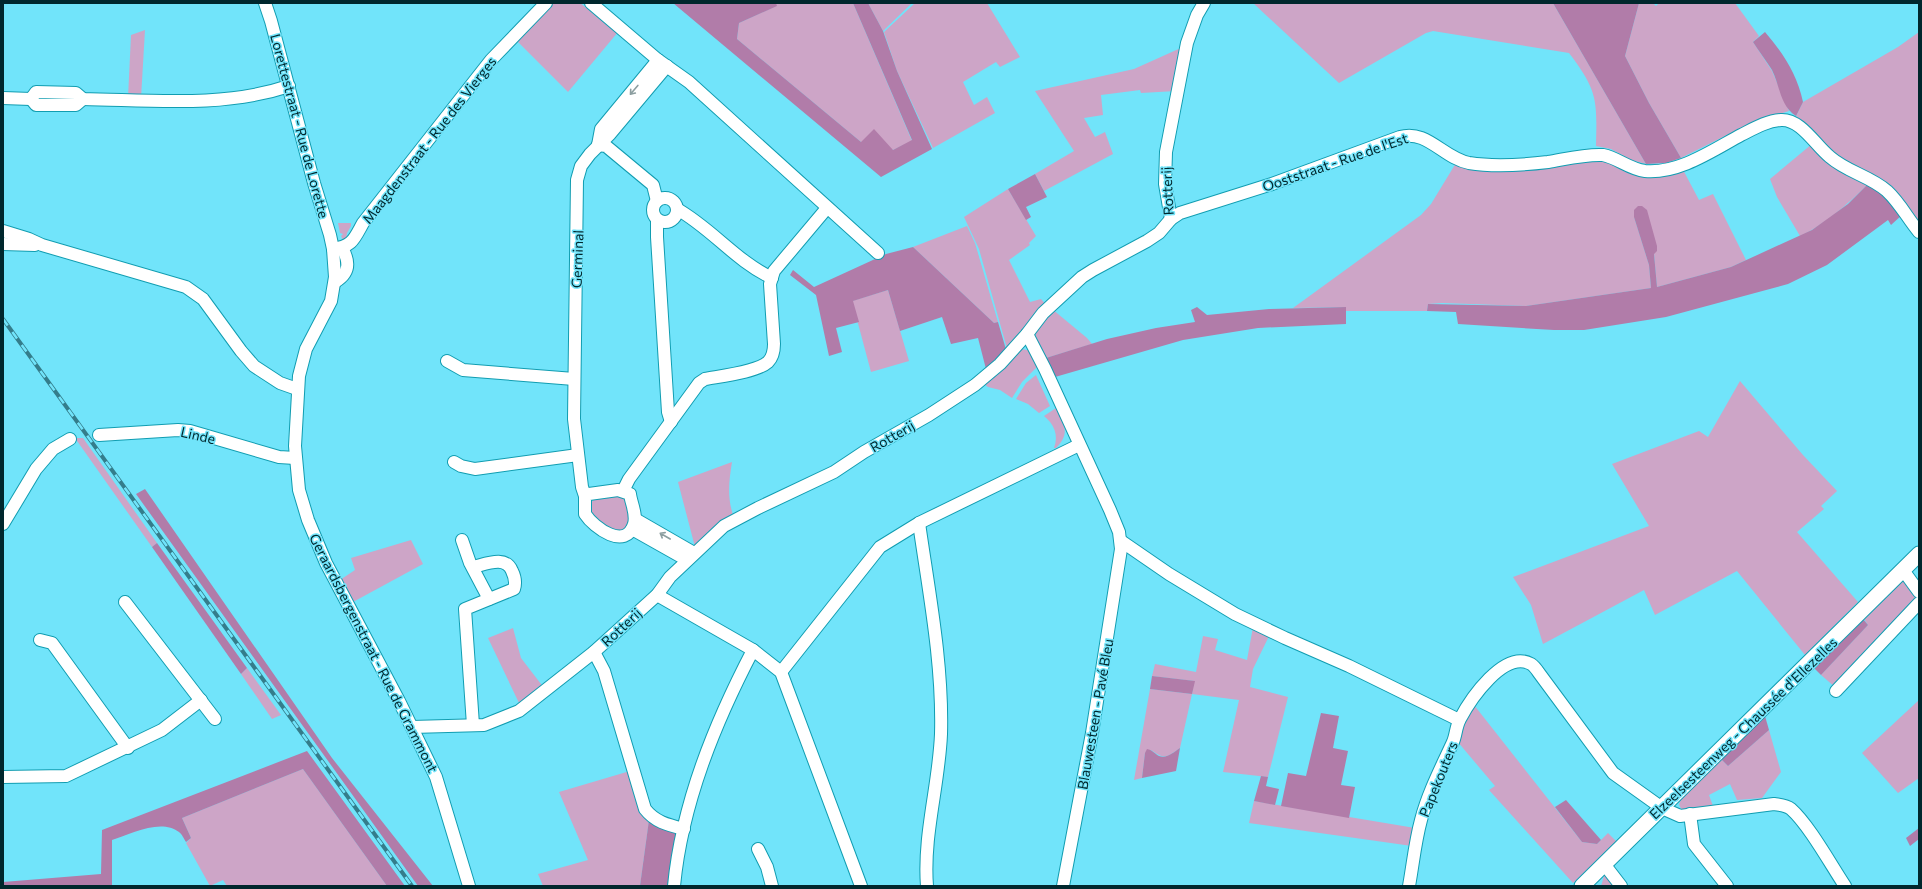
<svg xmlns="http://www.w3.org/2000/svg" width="1922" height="889" font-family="Commissioner,sans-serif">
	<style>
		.green { fill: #cda5c7 }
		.forest { fill: #b17ca9 }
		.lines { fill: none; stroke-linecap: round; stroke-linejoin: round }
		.minor-casing { stroke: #119db1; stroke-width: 14 }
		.major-casing { stroke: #119db1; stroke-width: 17 }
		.minor { stroke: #fff; stroke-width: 12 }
		.major { stroke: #fff; stroke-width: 15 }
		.rail-casing { stroke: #347d8b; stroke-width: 4 }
		.rail { stroke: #71e4fa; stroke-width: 2.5; stroke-dasharray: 8; stroke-linecap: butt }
		.oneway { stroke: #8c9ea0 }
		.labels { text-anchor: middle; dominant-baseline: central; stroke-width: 3; stroke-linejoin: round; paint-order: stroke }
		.street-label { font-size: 14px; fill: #00272d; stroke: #71e4fa }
	</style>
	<rect width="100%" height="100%" fill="#71e4fa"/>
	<g class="green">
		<path d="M551,3H580L618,32L568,92L515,39Z"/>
		<path d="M776,3H853L912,141L893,150L861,142L737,39L739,23L776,6Z"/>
		<path d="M868,3H912L883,31Z"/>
		<path d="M915,3H987L1020,57L1000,67L996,62L963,82L974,105L987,97L995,113L933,148L897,71L884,32Z"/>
		<path d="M1253,3H1553L1646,164L1631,160L1611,149L1596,146C1597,100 1598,91 1569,53L1433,31L1426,33L1339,83Z"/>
		<path d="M1639,3H1653L1656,6L1659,3H1735L1759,36L1753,42L1772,71L1789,111L1751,123L1681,158L1649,103L1625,56Z"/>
		<path d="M145,30L141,98H128L131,35Z"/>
		<path d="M1919,32V224L1880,178L1836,156L1796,116L1803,102L1898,47Z"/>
		<path d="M1183,47L1176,91L1141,93L1140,90L1101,95L1103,115L1084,118L1095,137L1105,132L1113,154L1044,191L1035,174L1074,151L1035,91L1134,69Z"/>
		<path d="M1812,144L1880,188L1867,185C1849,203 1823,226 1800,236L1777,197L1770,179Z"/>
		<path d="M1603,159L1633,172L1681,166L1699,200L1713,194L1746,260L1731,267L1657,287L1654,253L1634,217L1649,265L1651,288L1526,306L1442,303L1428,304L1427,311H1346V307L1293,308L1421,215L1431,204L1456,163Z"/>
		<path d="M1008,189L1036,236L1029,243L1030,245L1009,260L1030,302L1041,299L1046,305L1008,352L979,249L964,217Z"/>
		<path d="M338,223H351V226L347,233L346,239L343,240L341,236L343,234L340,233Z"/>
		<path d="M967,226L975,243L998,322L994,323L913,247Z"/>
		<path d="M888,290L909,361L871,372L852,301Z"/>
		<path d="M1052,309L1087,338L1092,344L1046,358L1036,340L1035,331Z"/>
		<path d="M1022,349L1031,351L1038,366L1022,382L1012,398L1000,390L988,387L983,383Z"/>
		<path d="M1036,375L1050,406L1039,413L1028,404L1016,399L1026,383Z"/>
		<path d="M1740,381L1803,455L1837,491L1821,506L1824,509L1797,532L1858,602L1805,655L1737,571L1655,615L1644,590L1543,644L1531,605L1513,577L1649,526L1612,464L1699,431L1708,437Z"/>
		<path d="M1056,408C1064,425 1071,433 1056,448H1054C1059,435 1054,424 1044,416Z"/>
		<path d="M75,438H83L157,543L152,547Z"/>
		<path d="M732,462C729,481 727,496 733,515L695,547L678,482Z"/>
		<path d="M618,495L625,499L631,515L629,527L615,533L591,516C587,494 600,498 618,495Z"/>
		<path d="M411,540L423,564L353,602L340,580L355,570L351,558Z"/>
		<path d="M1904,579L1918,595L1917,599L1835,687L1821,675L1868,625L1864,619Z"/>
		<path d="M1253,627L1270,634L1253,669L1250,687L1288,697L1268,777L1223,772L1239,700L1192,694L1180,748C1167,757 1165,760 1151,750L1145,753L1142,778L1134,780L1150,689L1192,694L1194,681L1152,676L1155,664L1196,672L1203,636L1218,639L1215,650L1247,660Z"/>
		<path d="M513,628L521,658L544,688L520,705L488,638Z"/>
		<path d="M247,668L281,715L272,719L241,674Z"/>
		<path d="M1919,700V778L1898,793L1862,753Z"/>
		<path d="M1474,705L1582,842L1597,844L1608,833L1617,842L1573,883L1489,790L1495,786L1457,741L1464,721Z"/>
		<path d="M1769,730L1781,772L1762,798L1737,800L1730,784L1709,795L1713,806L1682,810L1679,805L1681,799L1721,759L1728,766Z"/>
		<path d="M303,769L387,886H227L223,880L210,886L186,843L191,838L182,818Z"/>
		<path d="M630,771L649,820L640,886H543L538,874L588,860L559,792Z"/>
		<path d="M1254,801L1415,828L1412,846L1249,823Z"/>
		<path d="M1605,873L1615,886H1601Z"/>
	</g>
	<g class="forest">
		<path d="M673,3H776L777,6L739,23L737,39L861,142L874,129L893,150L912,140L853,3H868L883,31L897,71L932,149L881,177Z"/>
		<path d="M1553,3H1639L1625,56L1649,103L1681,158L1666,163L1646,164Z"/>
		<path d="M1765,32C1783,53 1797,74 1803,102L1796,116C1780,106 1780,86 1772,70C1766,61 1759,51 1753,42Z"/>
		<path d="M1035,174L1047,197L1026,207L1031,217L1026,220L1008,189Z"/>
		<path d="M1872,184L1903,214L1891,225L1888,220L1827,265L1788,284L1666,317L1584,330H1554L1458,324L1456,312L1427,311L1428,304L1526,306L1651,288L1649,265L1634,217V210L1638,206H1642L1647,210L1657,246V251L1654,254L1657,287L1731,267L1812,230L1848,204L1867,185Z"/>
		<path d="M913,247L994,323L998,322L1007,353L986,369L978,338L951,344L942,317L900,331L888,290L853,301L859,322L836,328L842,352L829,356L816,295L790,275L793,270L814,287L886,254Z"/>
		<path d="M1197,307L1207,315L1269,309L1346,307V324L1258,328L1183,340L1055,377L1046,358L1107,339L1156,328L1195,322L1191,310Z"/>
		<path d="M145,489L332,758L433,886H418L136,494Z"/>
		<path d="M157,543L247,668L241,674L152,547Z"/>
		<path d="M1863,619L1868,625L1821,675L1814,668Z"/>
		<path d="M1152,676L1195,681L1192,694L1150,689Z"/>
		<path d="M1321,713L1339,716L1333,748L1348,751L1341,785L1355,787L1349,818L1281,806L1288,773L1306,776Z"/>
		<path d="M1765,716L1769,730L1728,766L1721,759Z"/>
		<path d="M1180,748L1176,771L1142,778L1145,753L1147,749C1152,750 1154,753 1159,756C1167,759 1174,752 1180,748Z"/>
		<path d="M307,751L405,886H387L303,769L182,818L191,838L186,842C184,839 182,834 179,832C161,818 130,834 112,840V886H3V882L101,874L102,830Z"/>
		<path d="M1261,776L1268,777L1266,786L1279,789L1275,805L1254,801Z"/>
		<path d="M1566,800L1601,840L1597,844L1582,842L1555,807Z"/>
		<path d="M649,820L679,831L668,886H640Z"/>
		<path d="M1919,828V839L1910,846L1906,838Z"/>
	</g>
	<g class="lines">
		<defs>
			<g id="minor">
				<path d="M265,3L271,21L314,183L330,235L333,249L335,277L331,301L306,349L299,376L295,446L299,490L308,520L326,563L399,701L436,777L469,886"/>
				<path d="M591,3L658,60L689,82L878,253"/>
				<path d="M3,98L31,99L36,92L76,93L83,99C151,100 223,108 289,86"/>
				<path d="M31,99L36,105H76L83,99"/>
				<path d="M598,145L601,129L658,60"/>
				<path d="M598,145L606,146L653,185L657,201"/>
				<circle cx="665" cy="210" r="12"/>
				<path d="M677,209C711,228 736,261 772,278"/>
				<path d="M1171,219L1165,184L1166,152L1187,43L1197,15L1204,3"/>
				<path d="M657,220V237L668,412L671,422"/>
				<path d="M3,231L29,239L42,245L186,287L203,299L241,351L254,366L280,383L297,389"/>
				<path d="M3,244L35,245"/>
				<path d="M333,249C353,246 354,239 363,223L491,60L546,3"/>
				<path d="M335,282C350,273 350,262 342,248"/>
				<path d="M1027,334L1045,369L1110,510L1119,532L1121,549L1092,733L1063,886"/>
				<path d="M447,361L463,370L574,379"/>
				<path d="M99,435L178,430L190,431L279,457L295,458"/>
				<path d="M454,462L461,466L475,469L578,455"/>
				<path d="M623,491L629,479L699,383L705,379C721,376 757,372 768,362C773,357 774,350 774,344L770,284L774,271L827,208"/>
				<path d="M585,496L589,494L618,490L630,494C631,503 637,514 634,524C626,551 594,528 585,514V496L582,487L574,419L577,180L581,166L590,154L610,134L667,66"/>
				<path d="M635,519L694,553"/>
				<path d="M919,523C929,593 943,664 941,734C939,785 923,835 927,886"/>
				<path d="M3,524L36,469L53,449L70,439"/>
				<path d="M632,529L687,560"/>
				<path d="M462,540L470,563L489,599"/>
				<path d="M1121,541L1169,574L1235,614L1285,638L1349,666L1459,720"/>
				<path d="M473,567C486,564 506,555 512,571C515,577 516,583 514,589L465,609L473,725"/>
				<path d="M1903,570L1919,592"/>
				<path d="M657,595L753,650L781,672L861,886"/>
				<path d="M125,602L215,719"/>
				<path d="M40,640L52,643L128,748"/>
				<path d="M594,652L604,671L645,809C655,822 668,825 684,829"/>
				<path d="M781,672L880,547L919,523L1079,445"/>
				<path d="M1836,691L1919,603"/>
				<path d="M412,727L484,725L519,711L594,652L657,595L670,577L724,526L758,508L834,472L864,452L929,415L975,385L1000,364L1027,334L1043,313L1082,277L1093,270L1147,241L1159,233L1171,219L1180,213L1272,184L1400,137C1427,129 1443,158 1469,163C1494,167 1523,165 1548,162C1566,159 1585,154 1603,155C1618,158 1629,169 1645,171C1679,174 1713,150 1741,135C1753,129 1766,121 1781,120C1801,119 1815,145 1830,157C1847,172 1870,176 1887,191C1900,203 1908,219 1919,232"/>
				<path d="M3,777L66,776L162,730L201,700"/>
				<path d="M1690,814L1694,844L1727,886"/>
				<path d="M758,849L767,867L772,886"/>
				<path d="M1604,864L1621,886"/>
				<path d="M674,886C682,803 715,723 753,650"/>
				<path d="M1409,886C1413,864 1415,842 1421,820C1428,793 1441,768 1453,742C1456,735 1456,726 1460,719C1470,700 1504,649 1531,664C1534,666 1537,670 1539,673L1613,773L1662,808L1680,816L1774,804C1780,805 1786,805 1791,809C1809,825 1831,865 1845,886"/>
			</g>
			<path id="major" d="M1582,886L1919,554"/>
		</defs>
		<use href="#minor" class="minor-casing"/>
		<use href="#major" class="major-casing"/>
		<use href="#minor" class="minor"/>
		<use href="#major" class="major"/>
		<defs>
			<path id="rail" d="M3,319L412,886"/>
		</defs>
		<use href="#rail" class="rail-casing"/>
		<use href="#rail" class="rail"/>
	</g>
	<defs><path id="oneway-shaft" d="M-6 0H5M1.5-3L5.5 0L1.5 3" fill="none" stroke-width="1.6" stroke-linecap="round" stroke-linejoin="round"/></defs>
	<g class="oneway">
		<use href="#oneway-shaft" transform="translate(634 90) rotate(130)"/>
		<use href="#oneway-shaft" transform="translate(665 536) rotate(-150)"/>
	</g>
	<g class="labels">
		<g class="street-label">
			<text transform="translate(300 126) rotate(75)">Lorettestraat - Rue de Lorette</text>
			<text transform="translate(429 140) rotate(-52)">Maagdenstraat - Rue des Vierges</text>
			<text transform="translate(1335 162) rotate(-19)">Ooststraat - Rue de l'Est</text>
			<text transform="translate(1167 191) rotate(-93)">Rotterij</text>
			<text transform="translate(577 259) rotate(-88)">Germinal</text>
			<text transform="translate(198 435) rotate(13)">Linde</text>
			<text transform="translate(892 436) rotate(-30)">Rotterij</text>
			<text transform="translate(621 627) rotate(-43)">Rotterij</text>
			<text transform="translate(374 653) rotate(63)">Geraardsbergenstraat - Rue de Grammont</text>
			<text transform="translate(1095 714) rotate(-80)">Blauwesteen - Pavé Bleu</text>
			<text transform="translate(1743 728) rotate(-44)">Elzeelsesteenweg - Chaussée d'Ellezelles</text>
			<text transform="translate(1438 779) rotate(-68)">Papekouters</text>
		</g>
	</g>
	<rect width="1922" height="889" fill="none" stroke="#00272d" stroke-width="8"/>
</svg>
